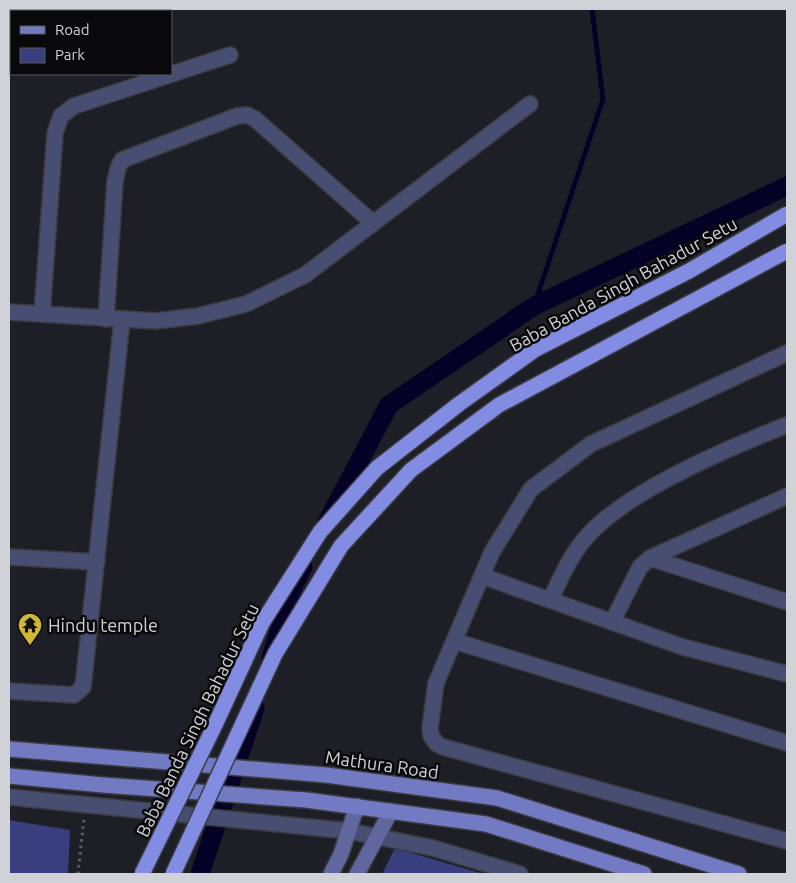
<svg xmlns="http://www.w3.org/2000/svg" width="796" height="883" font-family="Ubuntu,sans-serif">
	<style>
		.green { fill: #393f7e }
		.lines { fill: none; stroke-linecap: round; stroke-linejoin: round }
		.stream { stroke: #050126; stroke-width: 5 }
		.canal { stroke: #050126; stroke-width: 19 }
		.street-casing { stroke: #3b3c42; stroke-width: 18 }
		.secondary-casing { stroke: #3b3c42; stroke-width: 18 }
		.primary-casing { stroke: #3b3c42; stroke-width: 18 }
		.path { stroke: #5e5f66; stroke-width: 3; stroke-dasharray: 2.5 4; stroke-linecap: butt }
		.street { stroke: #484e71; stroke-width: 15 }
		.secondary { stroke: #5f679e; stroke-width: 15 }
		.primary { stroke: #717ac2; stroke-width: 15 }
		.highway-bridge-casing { stroke: #3b3c42; stroke-width: 18; stroke-linecap: butt }
		.highway-bridge { stroke: #818ce2; stroke-width: 15 }
		.labels { text-anchor: middle; dominant-baseline: central; stroke-width: 5; stroke-linejoin: round; paint-order: stroke }
		.street-label { font-size: 18px; fill: #d1d2d7; stroke: #09090c }
		.poi-label { font-size: 18px; fill: #d1d2d7; stroke: #09090c; text-anchor: start }
	</style>
	<rect width="100%" height="100%" fill="#1e1f26"/>
	<g class="green">
		<path d="M9,820L70,830L68,874H9Z"/>
		<path d="M395,848L483,874H382Z"/>
	</g>
	<g class="lines">
		<path class="stream" d="M534,306L603,99L592,9"/>
		<g class="canal">
			<path d="M327,522L389,405L534,306L787,186"/>
			<path d="M271,658L294,584L303,567"/>
			<path d="M200,874L255,708"/>
		</g>
		<defs>
			<g id="street">
				<path d="M9,312L155,321L198,316L246,304L305,275L530,104"/>
				<path d="M42,314L55,133L61,116L74,106L230,55"/>
				<path d="M106,319L115,182L118,168L122,160L237,116L247,115L255,119L372,222"/>
				<path d="M787,353L591,444L531,489L492,552L436,683L430,728L431,736L437,744L443,747L787,841"/>
				<path d="M9,557L97,562"/>
				<path d="M650,558L787,602"/>
				<path d="M482,576L683,647L787,674"/>
				<path d="M550,600C560,580 569,558 584,540C623,492 728,448 787,425"/>
				<path d="M612,622L640,567L650,558L787,496"/>
				<path d="M454,641L787,743"/>
				<path d="M9,691L74,695L83,687L122,320"/>
				<path d="M9,797L349,831L433,848L520,874"/>
			</g>
			<g id="secondary">
				<path d="M331,874L341,854L357,806"/>
				<path d="M357,874L391,811"/>
			</g>
			<g id="primary">
				<path d="M9,749L326,775L497,798L739,874"/>
				<path d="M9,776L103,785L306,800L486,824L644,874"/>
			</g>
		</defs>
		<use href="#street" class="street-casing"/>
		<use href="#secondary" class="secondary-casing"/>
		<use href="#primary" class="primary-casing"/>
		<path class="path" d="M78,874L84,818"/>
		<use href="#street" class="street"/>
		<use href="#secondary" class="secondary"/>
		<use href="#primary" class="primary"/>
		<defs>
			<g id="highway-bridge">
				<path d="M142,874L214,727L262,623L320,532L377,468L459,404L536,349L689,271L787,214"/>
				<path d="M173,874L275,654L341,546L411,470L499,405L787,251"/>
			</g>
		</defs>
		<use href="#highway-bridge" class="highway-bridge-casing"/>
		<use href="#highway-bridge" class="highway-bridge"/>
	</g>
	<defs>
		<symbol id="temple-pin" viewBox="-11 -11 22 30"><path d="M0 17L-7.5 6A9.5 9.5 0 1 1 7.5 6Z" fill="#d2b736" stroke="#09090c"/><path d="M0-6L5-2H3V0L6.5 2.5H4V6H1.5V3h-3V6H-4V2.5H-6.5L-3 0V-2H-5Z" fill="#111"/></symbol>
	</defs>
	<g fill-rule="evenodd">
		<use href="#temple-pin" x="16" y="611" width="28" height="38"/>
	</g>
	<g class="labels">
		<g class="street-label">
			<text transform="translate(623 284) rotate(-29)">Baba Banda Singh Bahadur Setu</text>
			<text transform="translate(197 720) rotate(-64)">Baba Banda Singh Bahadur Setu</text>
			<text transform="translate(382 764) rotate(8)">Mathura Road</text>
		</g>
		<g class="poi-label">
			<text x="48" y="625">Hindu temple</text>
		</g>
	</g>
	<rect width="796" height="883" fill="none" stroke="#d1d2d7" stroke-width="20"/>
	<rect x="10" y="10" width="162" height="65" fill="#09090c" stroke="#59595d"/>
	<rect x="20" y="26" width="25" height="8" fill="#717ac2" stroke="#59595d"/>
	<text x="55" y="35" font-size="15" fill="#d1d2d7">Road</text>
	<rect x="20" y="48" width="25" height="15" fill="#393f7e" stroke="#59595d"/>
	<text x="55" y="60" font-size="15" fill="#d1d2d7">Park</text>
</svg>
